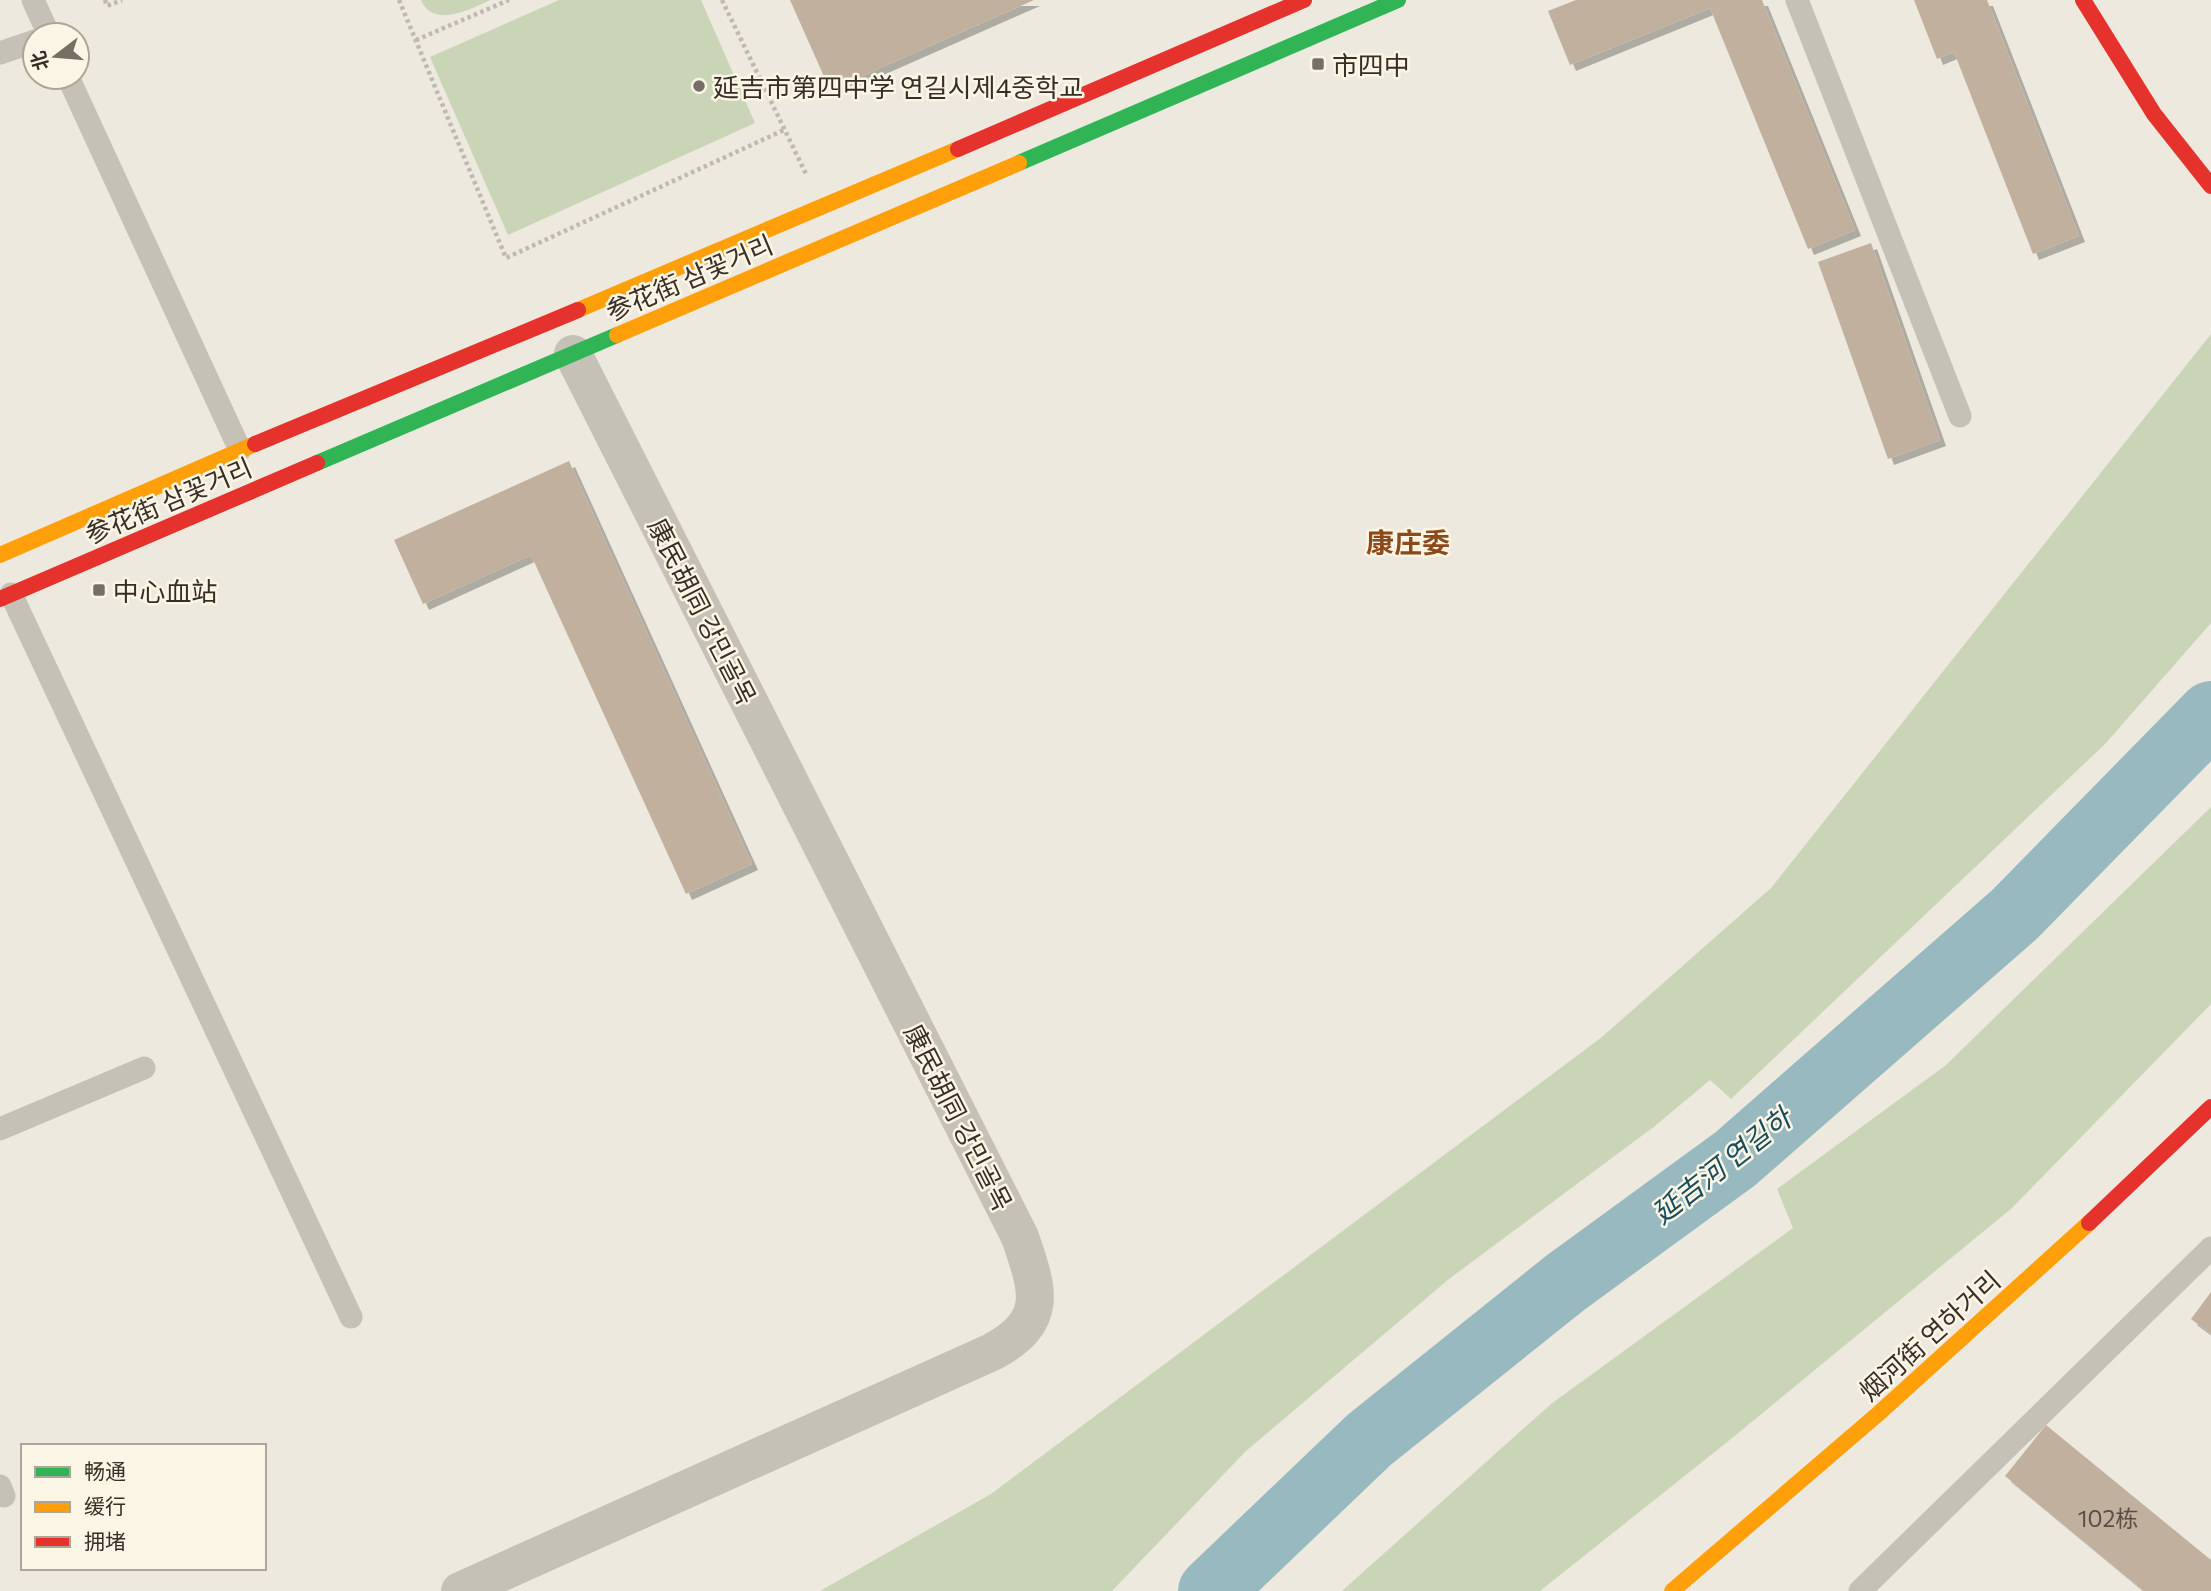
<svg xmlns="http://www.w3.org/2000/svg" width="2211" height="1591" font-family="Commissioner,'Noto Sans SC','Noto Sans KR',sans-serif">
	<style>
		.green { fill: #cad5b7 }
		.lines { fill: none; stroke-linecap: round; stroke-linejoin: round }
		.river { stroke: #99b9c0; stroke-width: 66 }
		.building { fill: #c2b09f; filter: url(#shadow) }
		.path { stroke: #bfb9b0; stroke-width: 4.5; stroke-dasharray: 3.5 3.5; stroke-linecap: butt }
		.lane { stroke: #c6c1b7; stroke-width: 23 }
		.street { stroke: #c6c1b7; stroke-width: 38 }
		.fast { stroke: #30b455; stroke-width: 16 }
		.slow { stroke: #ff9f0a; stroke-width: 16 }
		.jam { stroke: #e5322d; stroke-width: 16 }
		.poi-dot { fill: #776f66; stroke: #fbf5e5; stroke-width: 2.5 }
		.labels { text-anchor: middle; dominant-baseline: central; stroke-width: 5; stroke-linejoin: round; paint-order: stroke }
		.number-label { font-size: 23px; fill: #5a4e44 }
		.poi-label { font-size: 26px; fill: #372e26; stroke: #fbf5e5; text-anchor: start }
		.street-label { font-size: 26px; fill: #372e26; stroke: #fbf5e5 }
		.neighbourhood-label { font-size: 28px; font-weight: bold; fill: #8d4918; stroke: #fbf5e5 }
		.water-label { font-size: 28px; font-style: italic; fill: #184b5c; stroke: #fbf5e5 }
	</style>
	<defs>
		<filter id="shadow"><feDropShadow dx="6" dy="6" stdDeviation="0" flood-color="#0004"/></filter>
	</defs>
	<rect width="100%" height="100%" fill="#ede9de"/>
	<g class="green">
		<path d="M421,0H490C471,9 433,29 421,0Z"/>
		<path d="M559,0H701L755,123L508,235L430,57Z"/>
		<path d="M2211,334V623L2106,743L1731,1099L1710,1080L1655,1126L1449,1279L1246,1451L1112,1591H820L991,1494L1602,1037L1771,888Z"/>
		<path d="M2211,807V1004L2012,1208L1726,1443L1540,1591H1342L1551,1404L1793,1228L1777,1189L1946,1065Z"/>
	</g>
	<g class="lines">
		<path class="river" d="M1211,1591L1369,1440L1565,1283L1735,1159L2015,914L2211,714"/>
	</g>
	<g class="building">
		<path d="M790,0H1034L830,90Z"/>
		<path d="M1576,0H1762L1855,230L1808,249L1710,8L1570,65L1548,11Z"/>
		<path d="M1914,0H1987L2079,236L2033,254L1954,52L1937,59Z"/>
		<path d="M1871,243L1940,440L1888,459L1818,262Z"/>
		<path d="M569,461L752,864L686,894L531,555L423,604L394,540Z"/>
		<path d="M2211,1292V1334L2191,1319Z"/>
		<path d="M2046,1425L2211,1560V1591H2144L2005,1476Z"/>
	</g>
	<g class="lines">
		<g class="path">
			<path d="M105,0L107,6L122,0"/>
			<path d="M399,0L506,258L784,130"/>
			<path d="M722,0L807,176"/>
			<path d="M416,40L509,0"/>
		</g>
		<g class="lane">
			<path d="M33,0L49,35"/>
			<path d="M1797,0L1960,416"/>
			<path d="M0,53L35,41"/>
			<path d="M68,77L240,450"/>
			<path d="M11,594L351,1317"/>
			<path d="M0,1129L144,1068"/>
			<path d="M0,1486L4,1496"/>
			<path d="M1860,1591L2211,1248"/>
		</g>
		<path class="street" d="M460,1591L992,1352C1050,1321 1038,1290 1020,1237L573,354"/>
		<g class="fast">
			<path d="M1019,163L1398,0"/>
			<path d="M317,463L617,335"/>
		</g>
		<g class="slow">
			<path d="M578,310L958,149"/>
			<path d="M617,335L1019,163"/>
			<path d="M0,555L255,444"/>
			<path d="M1672,1591L1878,1414L2089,1223"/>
		</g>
		<g class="jam">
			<path d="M2083,0L2154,114L2211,186"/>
			<path d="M958,149L1304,0"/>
			<path d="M255,444L578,310"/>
			<path d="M0,599L317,463"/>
			<path d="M2089,1223L2211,1107"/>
		</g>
	</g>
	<g class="poi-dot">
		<rect x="1311" y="57" width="14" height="14" rx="3.5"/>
		<circle cx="699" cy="86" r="7"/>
		<rect x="92" y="583" width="14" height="14" rx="3.5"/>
	</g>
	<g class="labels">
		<g class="number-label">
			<text x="2108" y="1518">102栋</text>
		</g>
		<g class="poi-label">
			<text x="1332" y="64">市四中</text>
			<text x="713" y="86">延吉市第四中学 연길시제4중학교</text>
			<text x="113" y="590">中心血站</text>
		</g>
		<g class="street-label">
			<text transform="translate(689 277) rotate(-23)">参花街 삼꽃거리</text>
			<text transform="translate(168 500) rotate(-23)">参花街 삼꽃거리</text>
			<text transform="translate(703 611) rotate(63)">康民胡同 강민골목</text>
			<text transform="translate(959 1117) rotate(63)">康民胡同 강민골목</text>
			<text transform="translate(1929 1335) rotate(-42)">烟河街 연하거리</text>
		</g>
		<g class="neighbourhood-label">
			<text x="1408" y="542">康庄委</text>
		</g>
		<g class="water-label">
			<text transform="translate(1721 1165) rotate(-38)">延吉河 연길하</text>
		</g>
	</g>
	<rect x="21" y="1444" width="245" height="126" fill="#fbf5e5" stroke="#ada599" stroke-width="2"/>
	<rect x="35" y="1467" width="35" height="10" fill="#30b455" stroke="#ada599" stroke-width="2"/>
	<text x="84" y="1479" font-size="21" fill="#372e26">畅通</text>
	<rect x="35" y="1502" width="35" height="10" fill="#ff9f0a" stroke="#ada599" stroke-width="2"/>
	<text x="84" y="1514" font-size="21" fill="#372e26">缓行</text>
	<rect x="35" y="1537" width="35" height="10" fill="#e5322d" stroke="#ada599" stroke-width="2"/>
	<text x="84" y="1549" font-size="21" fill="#372e26">拥堵</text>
	<g transform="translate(56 56) rotate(254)"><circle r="33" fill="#fbf5e5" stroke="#ada599" stroke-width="2"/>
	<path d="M0-5L12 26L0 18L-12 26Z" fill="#776f66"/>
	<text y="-10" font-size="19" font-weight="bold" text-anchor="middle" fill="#372e26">北</text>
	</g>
</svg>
